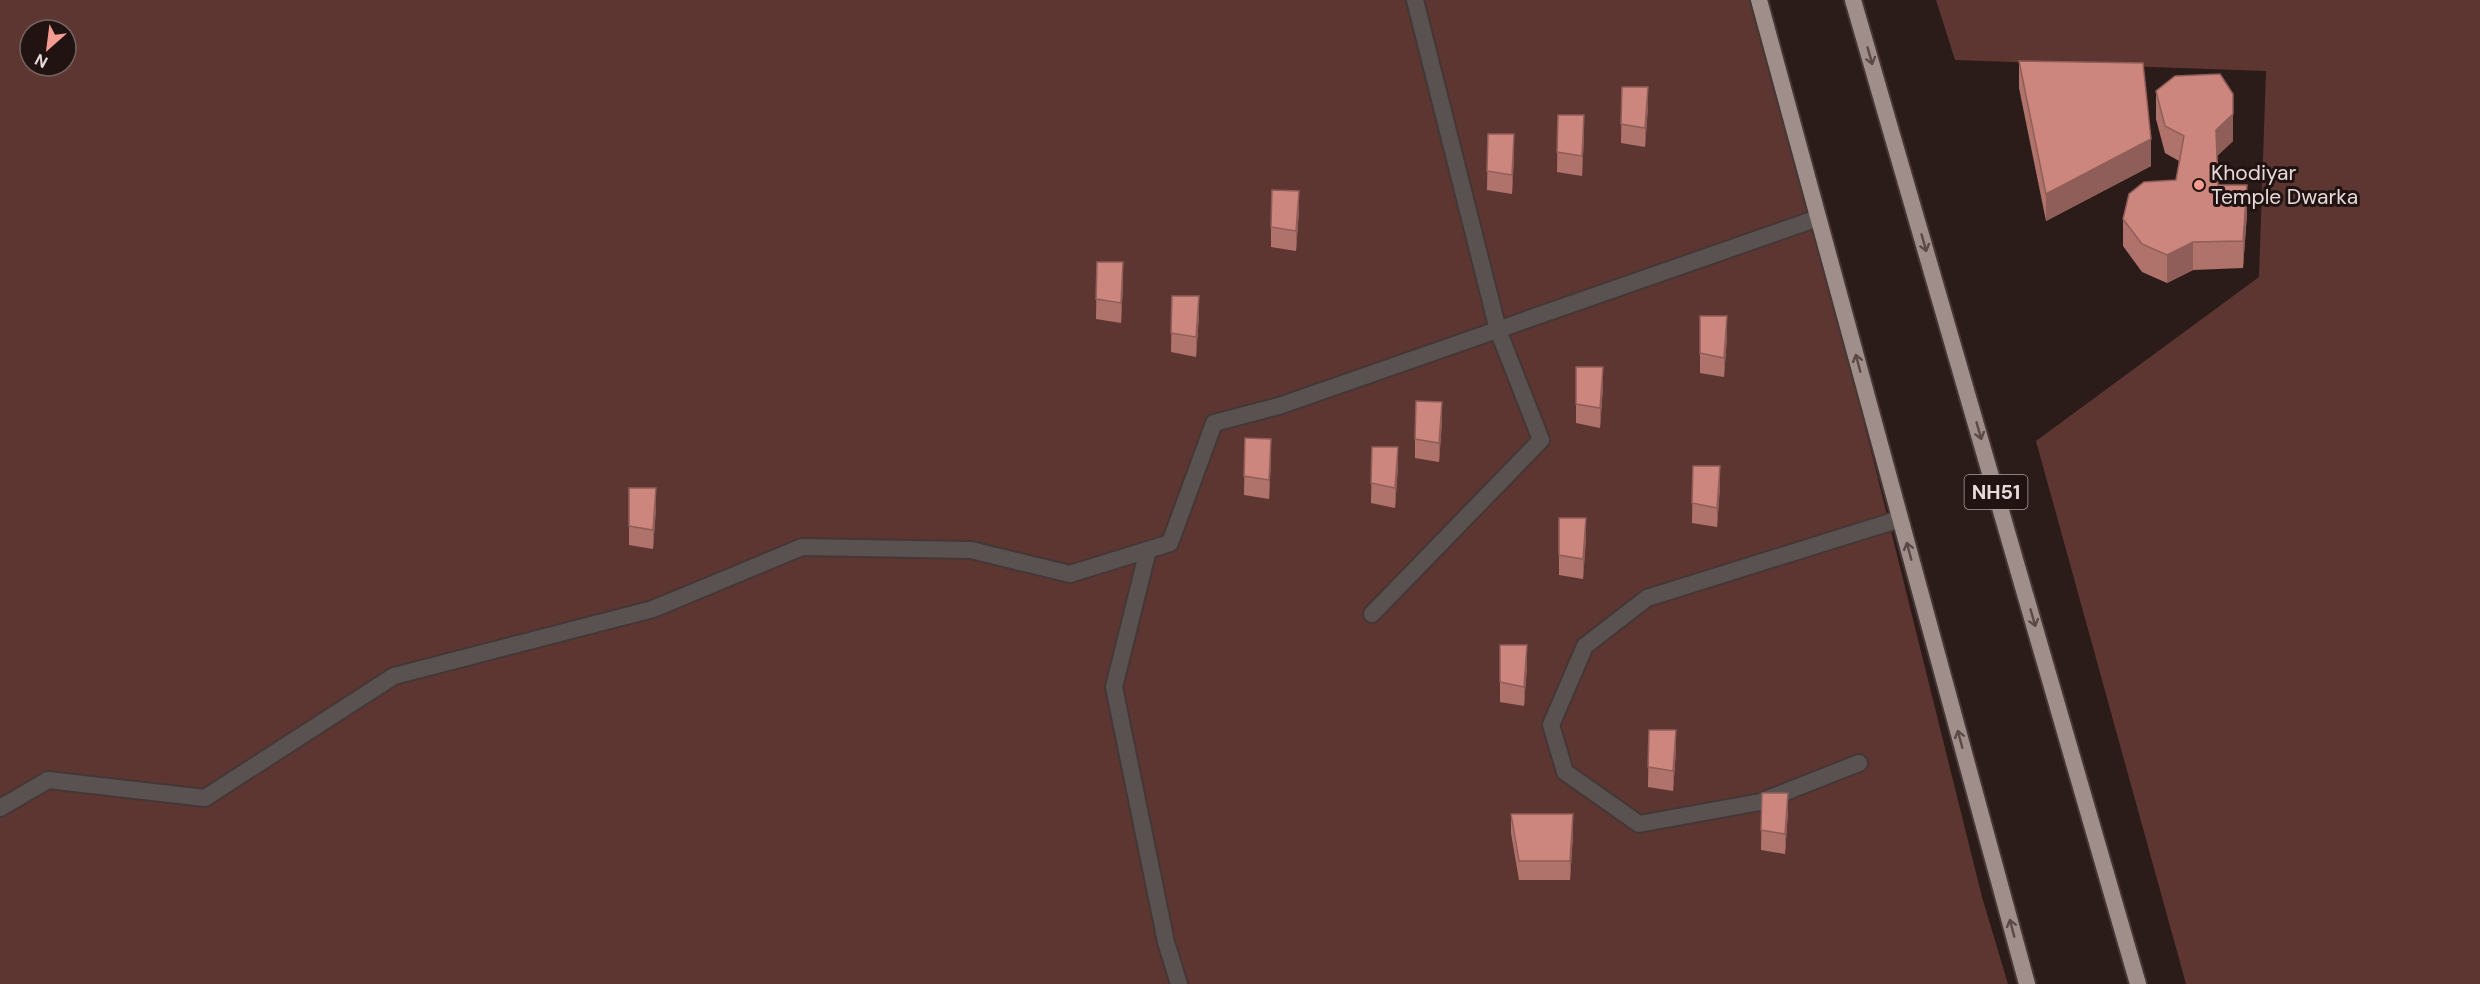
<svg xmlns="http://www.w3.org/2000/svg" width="2480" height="984" font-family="'DM Sans',sans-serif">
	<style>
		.green { fill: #5d3632; fill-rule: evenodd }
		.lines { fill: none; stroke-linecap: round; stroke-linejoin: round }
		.minor-casing { stroke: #453735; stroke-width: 20 }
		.trunk-casing { stroke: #453735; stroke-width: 20 }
		.minor { stroke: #5a5251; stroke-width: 16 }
		.trunk { stroke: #a08e8a; stroke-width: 16 }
		.wall { fill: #b0736c }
		.shaded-wall { fill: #905e58 }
		.building { fill: #cd867e; stroke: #905e58; stroke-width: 1.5 }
		.oneway { stroke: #5a4a47 }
		.poi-dot { fill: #f59c92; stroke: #211311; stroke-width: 2 }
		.labels { text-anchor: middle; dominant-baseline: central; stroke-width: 6; stroke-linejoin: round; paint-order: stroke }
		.shield { fill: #211311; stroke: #ab9f9e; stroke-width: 1.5 }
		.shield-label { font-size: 20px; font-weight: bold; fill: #e6dbda }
		.poi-label { font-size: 21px; fill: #e6dbda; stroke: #211311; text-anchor: start }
	</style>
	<rect width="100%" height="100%" fill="#2b1c1a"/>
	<g class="green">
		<path d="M0,0H1759L1982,897L2008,984H0ZM30,30H66V66H30Z"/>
		<path d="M1936,0H2480V984H2186L2036,441L2259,277L2266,71L1955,60Z"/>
	</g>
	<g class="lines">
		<defs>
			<g id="minor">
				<path d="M1148,550L1114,687L1166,942L1179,984"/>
				<path d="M1372,614L1541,440L1498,330L1415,0"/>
				<path d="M1859,763L1760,802L1639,824L1565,772L1551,725L1585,646L1647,598L1900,519"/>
				<path d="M0,808L48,780L205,798L394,676L653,609L802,547L971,550L1070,574L1170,543L1214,423L1279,406L1818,218"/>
			</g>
			<g id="trunk">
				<path d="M1759,0L2027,984"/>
				<path d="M1853,0L2138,984"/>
			</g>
		</defs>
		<use href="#minor" class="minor-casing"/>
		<use href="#trunk" class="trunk-casing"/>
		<use href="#minor" class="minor"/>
		<use href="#trunk" class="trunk"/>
	</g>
	<g class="wall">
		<path d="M2019,61L2151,166L2046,221L2019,88Z"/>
		<path d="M1622,87L1648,106L1645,147L1621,143Z"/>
		<path d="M2156,91L2233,141L2217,156L2218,185L2247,213L2243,268L2193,270L2167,283L2142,272L2123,246V219L2176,180L2179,161L2165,153L2156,119Z"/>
		<path d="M1558,115L1584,135L1582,176L1557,172Z"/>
		<path d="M1488,134L1514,154L1512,194L1487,190Z"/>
		<path d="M1299,210L1296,251L1271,247V227Z"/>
		<path d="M1097,262L1123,282L1121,323L1096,319Z"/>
		<path d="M1172,296L1199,315L1196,357L1171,352Z"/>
		<path d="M1700,316L1727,336L1724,377L1700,373Z"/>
		<path d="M1603,386L1600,428L1576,423V404Z"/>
		<path d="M1442,421L1439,462L1415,458V439Z"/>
		<path d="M1245,438L1271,458L1269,499L1244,495Z"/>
		<path d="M1372,447L1398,466L1395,508L1371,503Z"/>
		<path d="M1693,466L1720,486L1717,527L1692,523Z"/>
		<path d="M629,488L656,508L653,549L629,545Z"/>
		<path d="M1559,518L1586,538L1583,579L1559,575Z"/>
		<path d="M1500,645L1527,665L1524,706L1500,702Z"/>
		<path d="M1649,730L1676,750L1673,791L1648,787Z"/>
		<path d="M1762,793L1788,812L1785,854L1761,850Z"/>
		<path d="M1511,814L1573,834L1570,880H1519L1511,833Z"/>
	</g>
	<g class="shaded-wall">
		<path d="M1648,87V106L1645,147V128Z"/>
		<path d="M2233,114V141L2216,157V130Z"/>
		<path d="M1584,115V135L1582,176V156Z"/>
		<path d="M1514,134V154L1512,194V175Z"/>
		<path d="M2151,139V166L2046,221V194Z"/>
		<path d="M2247,185V213L2243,268V241Z"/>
		<path d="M1299,191V210L1296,251V231Z"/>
		<path d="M2193,242V270L2167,283V255Z"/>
		<path d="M1123,262V282L1121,323V303Z"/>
		<path d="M1199,296V315L1196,357V337Z"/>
		<path d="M1727,316V336L1724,377V358Z"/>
		<path d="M1603,367V386L1600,428V408Z"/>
		<path d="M1442,402V421L1439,462V443Z"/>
		<path d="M1271,439V458L1269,499V480Z"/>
		<path d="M1398,447V466L1395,508V488Z"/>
		<path d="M1720,466V486L1717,527V508Z"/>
		<path d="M656,488V508L653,549V530Z"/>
		<path d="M1586,518V538L1583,579V559Z"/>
		<path d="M1527,645V665L1524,706V687Z"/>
		<path d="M1676,730V750L1673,791V771Z"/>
		<path d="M1788,793V812L1785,854V834Z"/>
		<path d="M1573,814V834L1570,880V861Z"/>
	</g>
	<g class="building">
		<path d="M2019,61L2143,63L2151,139L2046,194Z"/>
		<path d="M2220,74L2233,94V114L2216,130L2218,185H2247L2243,241L2193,242L2167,255L2142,244L2123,219L2129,194L2144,182L2176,180L2184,136L2165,126L2156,91L2175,76Z"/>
		<path d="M1622,87H1648L1645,128L1621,124Z"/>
		<path d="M1558,115H1584L1582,156L1557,152Z"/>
		<path d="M1488,134H1514L1512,175L1487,171Z"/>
		<path d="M1272,190L1299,191L1296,231L1271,227Z"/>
		<path d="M1097,262H1123L1121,303L1096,299Z"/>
		<path d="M1172,296H1199L1196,337L1171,333Z"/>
		<path d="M1700,316H1727L1724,358L1700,353Z"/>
		<path d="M1576,367H1603L1600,408L1576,404Z"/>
		<path d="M1416,401L1442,402L1439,443L1415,439Z"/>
		<path d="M1245,438L1271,439L1269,480L1244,476Z"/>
		<path d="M1372,447H1398L1395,488L1371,483Z"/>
		<path d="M1693,466H1720L1717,508L1692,503Z"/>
		<path d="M629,488H656L653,530L629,526Z"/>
		<path d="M1559,518H1586L1583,559L1559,555Z"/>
		<path d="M1500,645H1527L1524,687L1500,682Z"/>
		<path d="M1649,730H1676L1673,771L1648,767Z"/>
		<path d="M1762,793H1788L1785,834L1761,830Z"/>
		<path d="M1511,814H1573L1570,861H1519Z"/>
	</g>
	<defs><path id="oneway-shaft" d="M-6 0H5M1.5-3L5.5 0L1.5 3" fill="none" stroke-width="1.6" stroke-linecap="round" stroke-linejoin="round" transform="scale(1.5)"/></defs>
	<g class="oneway">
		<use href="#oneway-shaft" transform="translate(1870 56) rotate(74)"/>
		<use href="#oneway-shaft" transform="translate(1924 243) rotate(74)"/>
		<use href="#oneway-shaft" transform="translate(1858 363) rotate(-105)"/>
		<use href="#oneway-shaft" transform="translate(1979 431) rotate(74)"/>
		<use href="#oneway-shaft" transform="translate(1909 551) rotate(-105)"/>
		<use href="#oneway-shaft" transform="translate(2033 618) rotate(74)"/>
		<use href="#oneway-shaft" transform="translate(1960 739) rotate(-105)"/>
		<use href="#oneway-shaft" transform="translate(2012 928) rotate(-105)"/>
	</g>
	<circle class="poi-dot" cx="2199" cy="185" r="6"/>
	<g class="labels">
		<rect class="shield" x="1964.5" y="475" width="63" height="34" rx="4.5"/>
		<g class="shield-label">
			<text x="1996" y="492">NH51</text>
		</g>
		<g class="poi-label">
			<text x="2211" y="173">Khodiyar<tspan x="2211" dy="24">Temple Dwarka</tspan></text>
		</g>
	</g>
	<g transform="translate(48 48) rotate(208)"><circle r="28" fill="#211311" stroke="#706361" stroke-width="1.5"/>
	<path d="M0-4.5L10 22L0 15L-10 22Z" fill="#f59c92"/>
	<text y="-9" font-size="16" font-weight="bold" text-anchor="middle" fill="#e6dbda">N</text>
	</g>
</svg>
